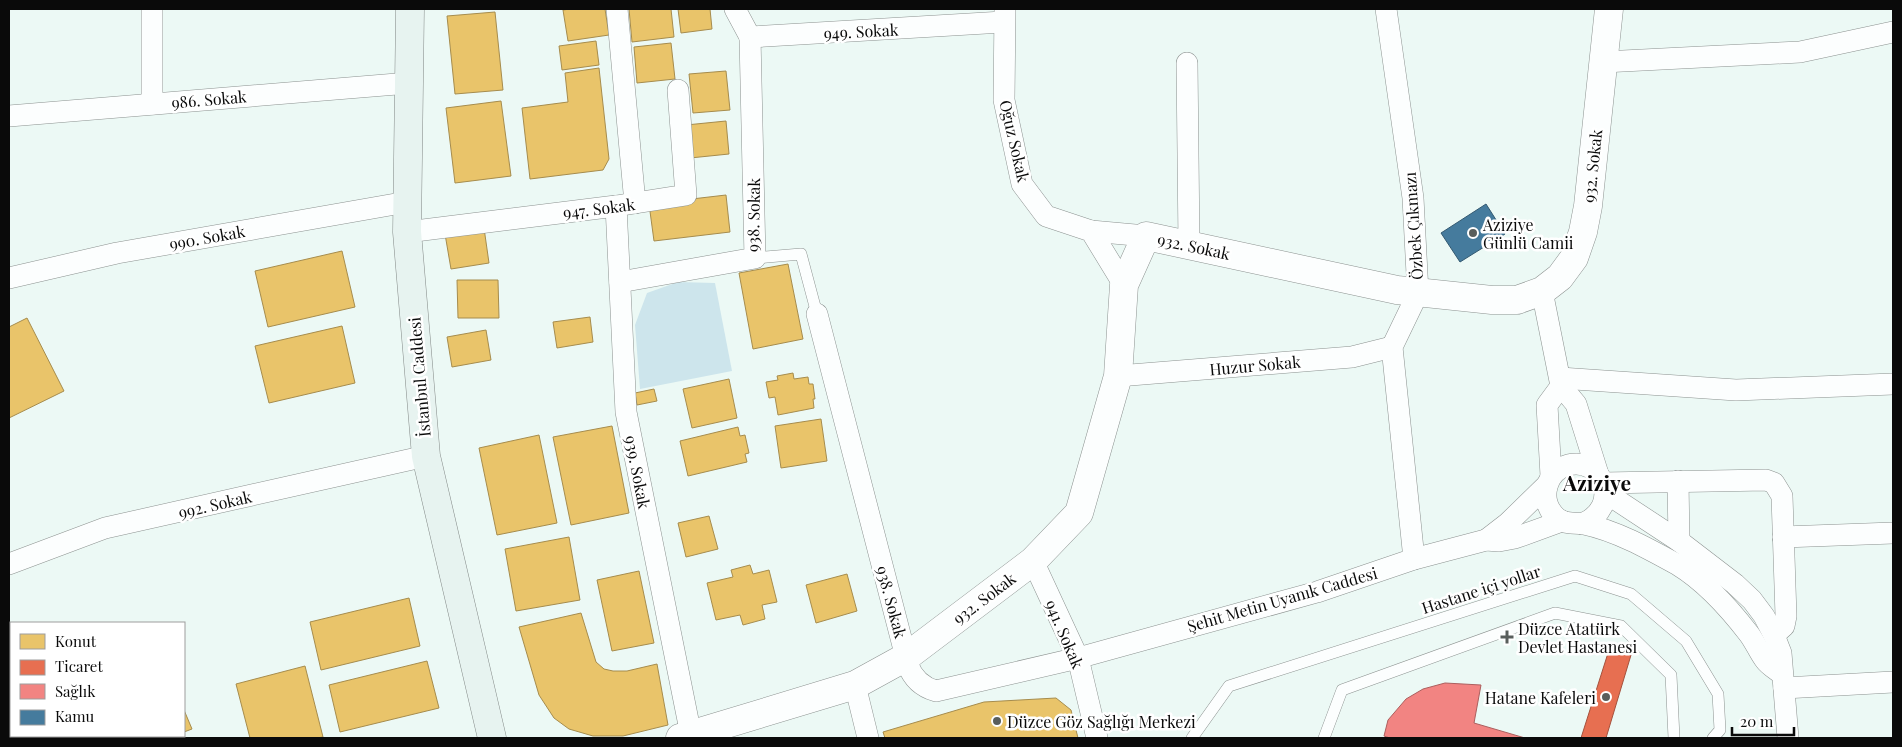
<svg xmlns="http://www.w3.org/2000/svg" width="1902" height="747" font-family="'Playfair Display',serif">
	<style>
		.green { fill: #cde5ec }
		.homes { fill: #e9c46a; stroke: #a68c4d }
		.shops { fill: #e76f51; stroke: #a5513c }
		.health { fill: #f28482; stroke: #ac5f5e }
		.public { fill: #457b9d; stroke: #335971 }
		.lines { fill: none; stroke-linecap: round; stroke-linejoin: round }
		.service-casing { stroke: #8c9290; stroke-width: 12 }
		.minor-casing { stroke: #8c9290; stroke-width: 22 }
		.tertiary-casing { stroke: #8c9290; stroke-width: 29 }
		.secondary-casing { stroke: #828886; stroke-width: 29 }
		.service { stroke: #fcfefe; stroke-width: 11 }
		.minor { stroke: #fcfefe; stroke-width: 21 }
		.tertiary { stroke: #fcfefe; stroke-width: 28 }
		.secondary { stroke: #e7f3f0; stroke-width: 28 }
		.poi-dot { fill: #595e5c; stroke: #fff; stroke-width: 2 }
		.labels { text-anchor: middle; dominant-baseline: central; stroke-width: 5; stroke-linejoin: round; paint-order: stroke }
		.street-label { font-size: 16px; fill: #0a0a0a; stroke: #fff }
		.poi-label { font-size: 16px; fill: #0a0a0a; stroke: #fff; text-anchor: start }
		.district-label { font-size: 21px; font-weight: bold; fill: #0a0a0a; stroke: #fff }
	</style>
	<rect width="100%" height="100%" fill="#ecf9f5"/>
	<path class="green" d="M678,282L715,283L732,371L640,389L635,325L647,293Z"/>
	<g class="homes">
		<path d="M570,9H605L609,35L568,41L563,10Z"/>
		<path d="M629,9H671L674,37L632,42Z"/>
		<path d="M678,9H710L712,29L681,33Z"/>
		<path d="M495,12L503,90L455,94L447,16Z"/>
		<path d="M596,41L599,65L562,70L559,46Z"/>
		<path d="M671,43L675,79L637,83L634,47Z"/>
		<path d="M599,68L609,159L603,170L530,179L522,108L568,102L565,73Z"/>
		<path d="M726,71L730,110L693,113L689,74Z"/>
		<path d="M501,101L511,176L455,183L446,108Z"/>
		<path d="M726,121L729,154L690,158L686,125Z"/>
		<path d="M726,195L730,232L654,241L649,204Z"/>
		<path d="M484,228L489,263L451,269L445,234Z"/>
		<path d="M342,251L355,307L268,327L255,271Z"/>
		<path d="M788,264L803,339L753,349L739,273Z"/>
		<path d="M457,280H498L499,318H458Z"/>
		<path d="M590,317L593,342L557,348L553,322Z"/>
		<path d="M27,318L64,391L9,418V327Z"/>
		<path d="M342,326L355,383L269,403L255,346Z"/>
		<path d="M486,330L491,360L452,367L447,337Z"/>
		<path d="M793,373L794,379L808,377L809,384H813L815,399H813L814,408L778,415L775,397L769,398L766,382L778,380L777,376Z"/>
		<path d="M729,379L737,418L692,428L683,389Z"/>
		<path d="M654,389L657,401L637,405L635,393Z"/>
		<path d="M821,419L827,461L781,468L775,426Z"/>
		<path d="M612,426L629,513L571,525L553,437Z"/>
		<path d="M738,427L740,436L745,435L749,453L745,454L747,462L688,476L680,441Z"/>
		<path d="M539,435L557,523L497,535L479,448Z"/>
		<path d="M709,516L718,549L686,557L678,523Z"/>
		<path d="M569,537L580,600L516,611L505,549Z"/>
		<path d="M750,565L753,574L769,570L777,602L762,605L765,619L743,625L740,615L716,620L707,583L733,577L731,570Z"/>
		<path d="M639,571L654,643L612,651L597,580Z"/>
		<path d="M847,574L857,611L816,623L806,585Z"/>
		<path d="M409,598L420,646L321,670L310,622Z"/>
		<path d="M581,613L596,662L604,669L613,671H627L657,664L668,725L623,736H593L569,729L554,718L539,695L519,627Z"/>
		<path d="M427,661L439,708L340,732L329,685Z"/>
		<path d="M305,666L323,737L317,738H250L236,684Z"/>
		<path d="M1056,698L1071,710L1078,738H885L883,732L984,702Z"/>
		<path d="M184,710L192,729L184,732Z"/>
		<path d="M123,736H177L172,738H124Z"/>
	</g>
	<path class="shops" d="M1609,650L1631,655L1606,738H1581Z"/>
	<path class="health" d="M1445,683L1481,685L1474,723L1525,738H1390L1384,736L1388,720L1406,699L1423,689Z"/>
	<path class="public" d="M1486,204L1505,234L1460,262L1441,233Z"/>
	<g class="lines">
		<defs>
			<g id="service">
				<path d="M755,258L801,254L817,314"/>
				<path d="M1192,738L1229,686L1575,576L1631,594L1686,641L1718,694L1720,730L1713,738"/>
				<path d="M1324,738L1342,690L1555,613L1621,626L1671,675L1674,738"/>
			</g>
			<g id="minor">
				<path d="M617,9L635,203"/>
				<path d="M735,9L750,37L1003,22"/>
				<path d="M1005,9L1004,100L1022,184L1046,216L1091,231L1124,285"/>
				<path d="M1386,9L1413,198L1418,293L1392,347L1414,559"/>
				<path d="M1603,62L1800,52L1893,32"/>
				<path d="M1187,63L1189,245"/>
				<path d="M152,104V9"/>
				<path d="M9,116L409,83"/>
				<path d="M616,206L626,412L691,735"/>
				<path d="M1091,231L1146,236"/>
				<path d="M407,232L616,206L686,195L678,90"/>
				<path d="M9,278L117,253L407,202"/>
				<path d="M620,282L755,258L750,37"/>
				<path d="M1542,291L1561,386L1576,404L1598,474"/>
				<path d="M817,314L908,665C913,679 922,687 936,691L1078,658L1317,592L1414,559L1486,540L1499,541L1515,538L1562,521"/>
				<path d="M1118,376L1352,357L1392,347"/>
				<path d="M1560,378L1736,390L1893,384"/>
				<path d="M1551,476L1547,405L1561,386"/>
				<path d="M1678,481L1679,541"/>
				<path d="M1603,483L1766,480L1774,483L1782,496L1786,616L1784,626L1774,635"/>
				<path d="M1606,493L1679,541L1735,584L1752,600L1764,616L1774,635L1781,653L1788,738"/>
				<path d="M1582,524C1623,507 1603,456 1568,465C1547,471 1539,497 1553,514C1563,526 1572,522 1584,524C1617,531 1649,549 1678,565C1706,582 1729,608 1749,634C1755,642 1759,652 1765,660C1769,666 1777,670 1782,674"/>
				<path d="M1783,537L1893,533"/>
				<path d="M1486,540L1508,523L1547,485"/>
				<path d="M1033,561L1078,658L1097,738"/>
				<path d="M9,564L105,528L426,456"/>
				<path d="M855,685L868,738"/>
				<path d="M1784,688L1893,682"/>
			</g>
			<path id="tertiary" d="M680,738L855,685L906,657L1033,561L1079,513L1118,376L1124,285L1146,236L1397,290L1492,300H1517L1542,291L1560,277L1574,258L1583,232L1588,206L1609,9"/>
			<path id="secondary" d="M410,9L407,232L426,456L492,738"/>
		</defs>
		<use href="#service" class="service-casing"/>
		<use href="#minor" class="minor-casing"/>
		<use href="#tertiary" class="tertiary-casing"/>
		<use href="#secondary" class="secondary-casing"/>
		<use href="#service" class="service"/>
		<use href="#minor" class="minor"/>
		<use href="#tertiary" class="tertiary"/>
		<use href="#secondary" class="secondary"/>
	</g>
	<g class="poi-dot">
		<circle cx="1473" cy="233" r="5"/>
		<path d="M1504.5 629.5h5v5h5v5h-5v5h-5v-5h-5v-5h5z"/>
		<circle cx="1606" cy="697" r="5"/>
		<circle cx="997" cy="721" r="5"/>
	</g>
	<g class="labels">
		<g class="street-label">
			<text transform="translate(861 31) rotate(-3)">949. Sokak</text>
			<text transform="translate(209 99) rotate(-5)">986. Sokak</text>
			<text transform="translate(1015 141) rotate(77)">Oğuz Sokak</text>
			<text transform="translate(1592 166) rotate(-84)">932. Sokak</text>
			<text transform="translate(599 208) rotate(-7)">947. Sokak</text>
			<text transform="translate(753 215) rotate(-89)">938. Sokak</text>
			<text transform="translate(1413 226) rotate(-94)">Özbek Çıkmazı</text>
			<text transform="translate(207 237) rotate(-10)">990. Sokak</text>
			<text transform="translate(1194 246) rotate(12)">932. Sokak</text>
			<text transform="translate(1255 365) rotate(-5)">Huzur Sokak</text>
			<text transform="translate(419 377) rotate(-95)">İstanbul Caddesi</text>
			<text transform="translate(638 472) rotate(79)">939. Sokak</text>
			<text transform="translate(215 504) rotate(-13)">992. Sokak</text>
			<text transform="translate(1481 589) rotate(-18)">Hastane içi yollar</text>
			<text transform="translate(984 598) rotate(-37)">932. Sokak</text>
			<text transform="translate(1282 599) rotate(-16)">Şehit Metin Uyanık Caddesi</text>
			<text transform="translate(892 602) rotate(75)">938. Sokak</text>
			<text transform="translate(1065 634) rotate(67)">941. Sokak</text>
		</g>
		<g class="poi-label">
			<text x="1483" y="224">Aziziye<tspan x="1483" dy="18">Günlü Camii</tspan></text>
			<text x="1518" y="628">Düzce Atatürk<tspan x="1518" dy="18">Devlet Hastanesi</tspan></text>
			<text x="1596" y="697" text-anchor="end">Hatane Kafeleri</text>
			<text x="1007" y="721">Düzce Göz Sağlığı Merkezi</text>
		</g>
		<g class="district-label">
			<text x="1597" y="482">Aziziye</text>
		</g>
	</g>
	<rect width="1902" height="747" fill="none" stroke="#0a0a0a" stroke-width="20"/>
	<rect x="10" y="622" width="175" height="115" fill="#ffffff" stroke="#9d9d9d"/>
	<rect x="20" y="634" width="25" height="15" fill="#e9c46a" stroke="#9d9d9d"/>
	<text x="55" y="647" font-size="15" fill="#0a0a0a">Konut</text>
	<rect x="20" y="660" width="25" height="15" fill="#e76f51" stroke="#9d9d9d"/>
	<text x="55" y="672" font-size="15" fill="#0a0a0a">Ticaret</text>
	<rect x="20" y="684" width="25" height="15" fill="#f28482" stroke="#9d9d9d"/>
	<text x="55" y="697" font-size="15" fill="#0a0a0a">Sağlık</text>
	<rect x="20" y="710" width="25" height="15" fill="#457b9d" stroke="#9d9d9d"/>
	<text x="55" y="722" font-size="15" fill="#0a0a0a">Kamu</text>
	<path d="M1732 727v8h62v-8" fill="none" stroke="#0a0a0a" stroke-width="2.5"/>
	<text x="1740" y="727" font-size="15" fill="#0a0a0a" stroke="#ffffff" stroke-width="4" paint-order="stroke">20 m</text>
</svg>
